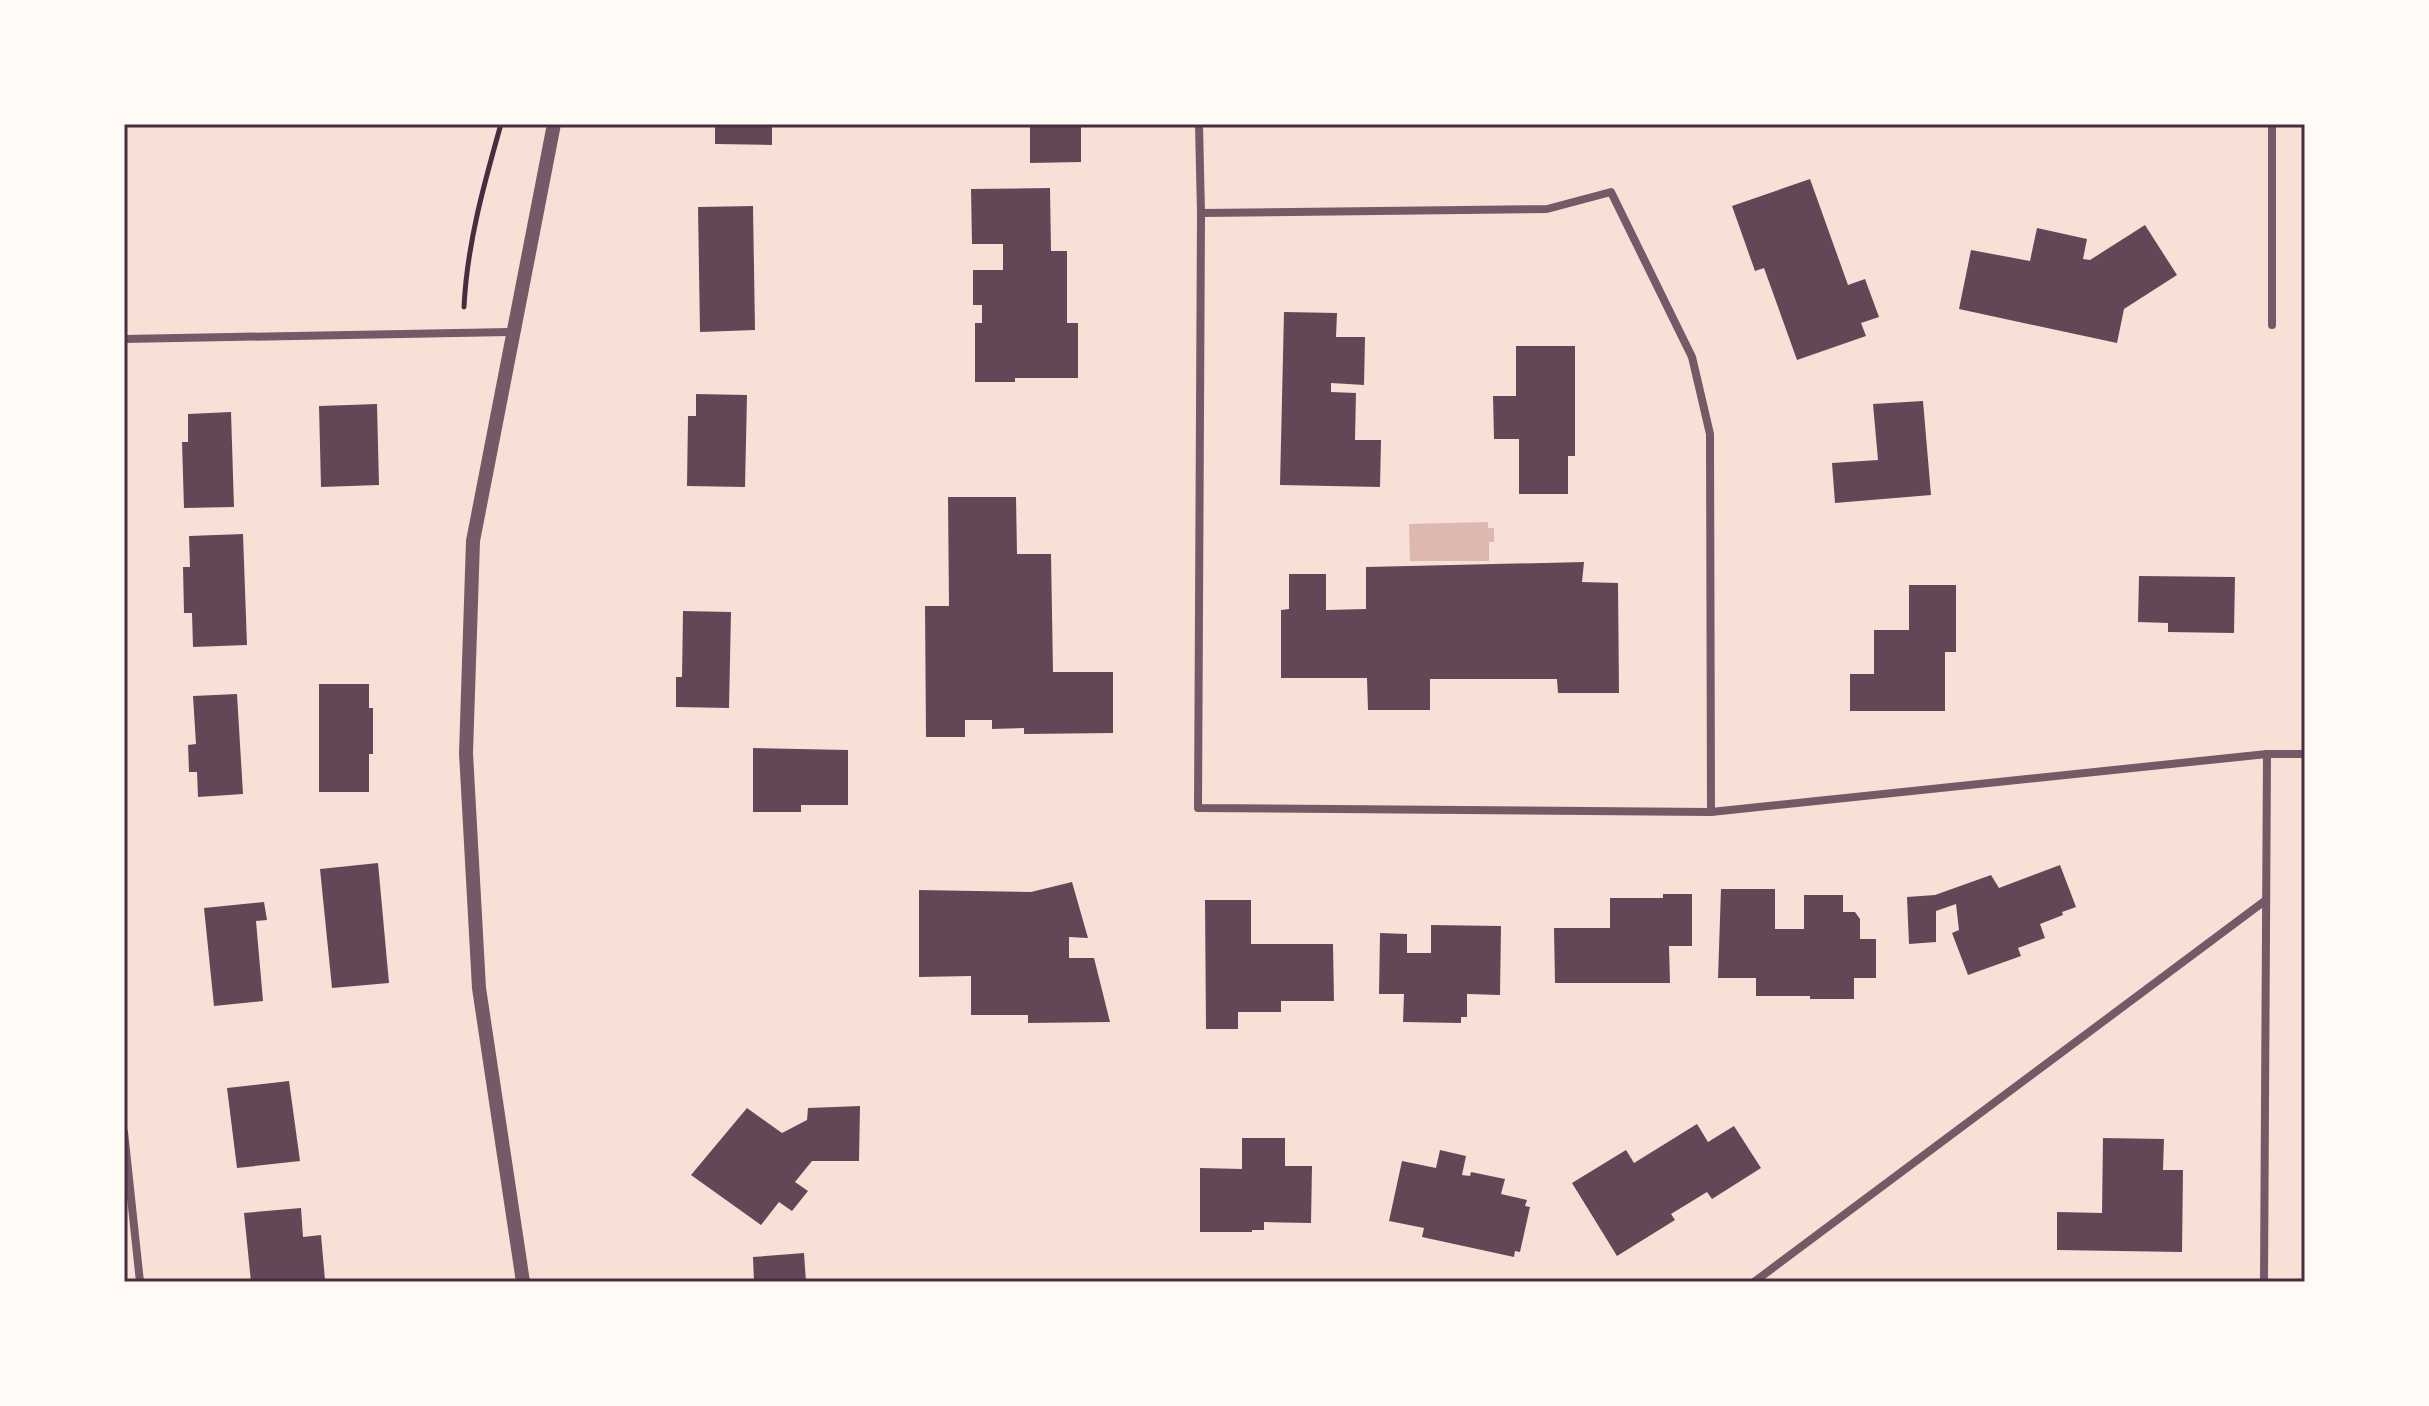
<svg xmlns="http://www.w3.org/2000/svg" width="2429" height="1406" font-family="'DejaVu Sans',sans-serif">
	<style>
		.water { fill: #dcb8b0 }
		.building { fill: #644757 }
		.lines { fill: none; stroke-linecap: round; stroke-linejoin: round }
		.path { stroke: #4a2c40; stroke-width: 5 }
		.minor { stroke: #755966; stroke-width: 8 }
		.tertiary { stroke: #755966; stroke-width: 14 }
		.neatline { fill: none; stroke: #4a2c40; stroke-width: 3 }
	</style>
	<rect width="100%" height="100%" fill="#f7e1d7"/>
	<path class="water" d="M1488,522V528H1494V542H1489V561H1410L1409,524Z"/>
	<g class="building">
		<path d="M715,124H772V145L715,144Z"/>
		<path d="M1030,124H1081V162L1030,163Z"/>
		<path d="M1810,179L1848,285L1865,279L1879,317L1861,323L1866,336L1797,360L1764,268L1755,271L1732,206Z"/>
		<path d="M1050,188L1051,251H1067V323H1078V378H1015V382H975V323H982V305H973V270H1003V244H972L971,189Z"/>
		<path d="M753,206L755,330L700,332L698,207Z"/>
		<path d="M2145,225L2177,275L2124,309L2117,343L1959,309L1971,250L2030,261L2037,228L2087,239L2083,259L2090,260Z"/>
		<path d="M1284,312L1337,313L1336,337H1365L1364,385L1331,383V392L1356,393L1355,440H1381L1380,487L1280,485Z"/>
		<path d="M1516,346H1575V456H1568V494H1519V439H1494L1493,396H1516Z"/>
		<path d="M696,394L747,395L745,487L687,486L688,416H696Z"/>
		<path d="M1923,401L1931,495L1835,503L1832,463L1878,460L1873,404Z"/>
		<path d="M377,404L379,485L321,487L319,406Z"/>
		<path d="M231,412L234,507L184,508L182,442H188V414Z"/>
		<path d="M948,497H1016L1017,554H1051L1053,672H1113V733L1024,734V728L992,729V720H965V737H926L925,606H949Z"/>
		<path d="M243,534L247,645L193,647L192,613H184L183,567H190L189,536Z"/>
		<path d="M1584,562L1582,582L1618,583L1619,693H1558L1557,679H1430V710H1368L1367,678H1281V610L1289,609V574H1326V610L1366,609V567Z"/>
		<path d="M2139,576L2235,577L2234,633L2168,632V623L2138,622Z"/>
		<path d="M1909,585H1956V652H1945V711H1850V674H1874V630H1909Z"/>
		<path d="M683,611L731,612L729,708L676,707V677H682Z"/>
		<path d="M319,684H369V708H373V754H369V792H319Z"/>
		<path d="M237,694L243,794L198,797L197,772H189L188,745L196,744L193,696Z"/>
		<path d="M753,748L848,750V805H801V812H753Z"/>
		<path d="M378,863L389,983L332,988L320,869Z"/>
		<path d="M2060,865L2076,907L2062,912L2063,915L2040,924L2045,938L2018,948L2021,956L1968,975L1952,933L1959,930L1956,904L1936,911V942L1909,944L1907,897L1935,895L1991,875L1999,888Z"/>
		<path d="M1072,882L1088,938L1069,937V958H1094L1110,1022L1028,1023V1015H971V976L919,977V890L1031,892Z"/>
		<path d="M1721,889H1775V929H1804V895H1843V912H1855L1860,919V939H1876V978H1854V999H1810V996H1756V978H1718Z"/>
		<path d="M1663,894H1692V946H1669L1670,983H1555L1554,928H1610V898H1663Z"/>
		<path d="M1205,900H1251V944H1333L1334,1001H1281V1012H1238V1029H1206Z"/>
		<path d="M264,902L267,920L256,921L263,1001L214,1006L204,908Z"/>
		<path d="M1431,925L1501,926L1500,995L1467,994V1017H1461V1023L1403,1022L1404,994H1379L1380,933L1407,934V953H1431Z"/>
		<path d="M289,1081L300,1161L237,1168L227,1088Z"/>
		<path d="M860,1106L859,1161H812L795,1182L808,1191L792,1211L779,1202L761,1225L691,1175L747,1108L782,1133L807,1120L808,1108Z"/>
		<path d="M1697,1124L1708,1142L1734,1126L1761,1168L1712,1199L1707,1192L1671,1214L1675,1220L1617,1256L1572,1183L1626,1150L1634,1163Z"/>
		<path d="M1242,1138H1285V1166H1312L1311,1223L1264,1222V1230H1252V1232H1200V1168L1242,1169Z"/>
		<path d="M2103,1138L2164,1139L2163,1170H2183L2182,1252L2057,1250V1212L2102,1213Z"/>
		<path d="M1440,1150L1466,1156L1462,1175L1470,1176L1471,1172L1505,1179L1501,1194L1527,1200L1525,1206L1530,1207L1520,1252L1515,1251L1514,1257L1422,1237L1424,1228L1389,1221L1402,1161L1436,1168Z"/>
		<path d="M301,1208L303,1237L321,1235L325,1280L251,1282L244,1213Z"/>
		<path d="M804,1253L806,1282H754L753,1257Z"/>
	</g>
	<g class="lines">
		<path class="path" d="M464,307C467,244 484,184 501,124"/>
		<g class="minor">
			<path d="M1199,124L1201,213L1198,808L1711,812L2267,754H2305"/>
			<path d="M1201,213L1547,209L1611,192L1692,357L1710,434L1711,812"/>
			<path d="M2272,325V124"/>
			<path d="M124,339L512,332"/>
			<path d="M124,1132L140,1282"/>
			<path d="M1754,1282L2266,900"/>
			<path d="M2264,1282L2267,754"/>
		</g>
		<path class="tertiary" d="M523,1282L479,988L466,753L473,541L554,124"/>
	</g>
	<rect width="2429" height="1406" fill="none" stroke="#fffaf5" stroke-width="252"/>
	<rect x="126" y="126" width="2177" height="1154" class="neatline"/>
</svg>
